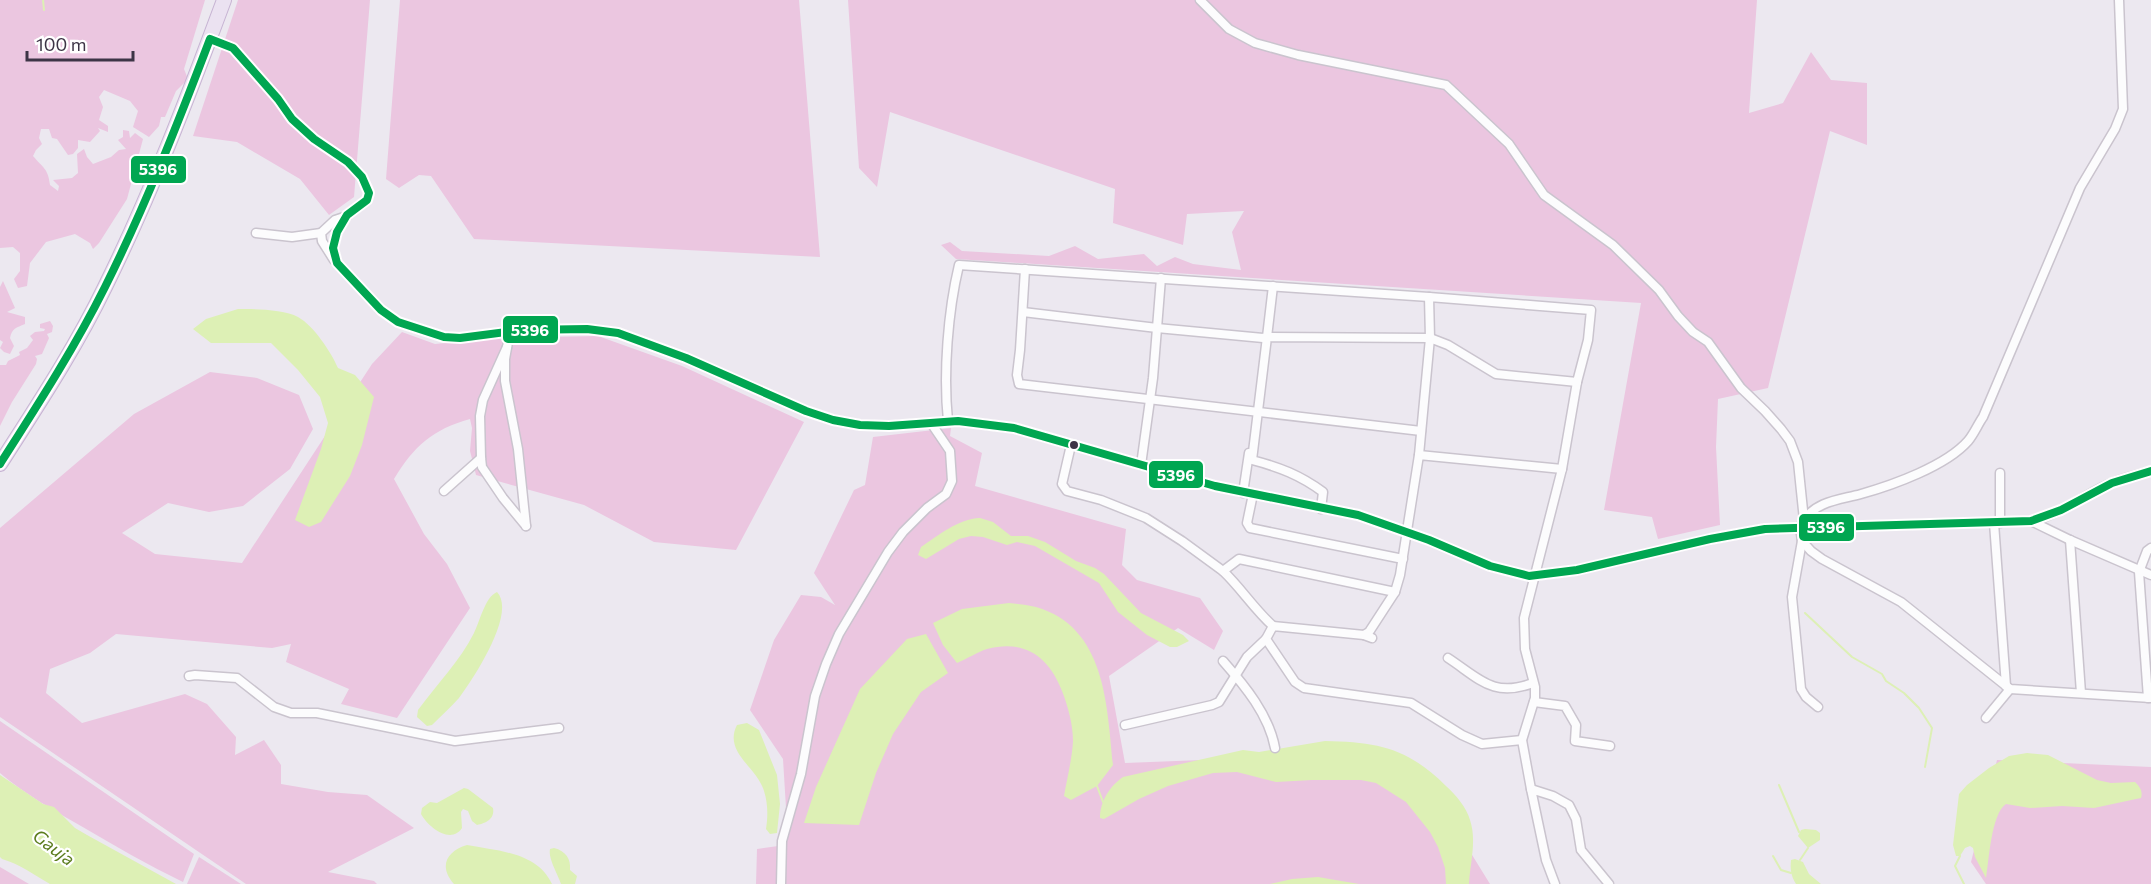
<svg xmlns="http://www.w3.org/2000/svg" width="2151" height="884" font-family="Commissioner,sans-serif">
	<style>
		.green { fill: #ebc6e0 }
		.water { fill: #ddf0b5 }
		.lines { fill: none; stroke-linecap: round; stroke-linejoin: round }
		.stream { stroke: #ddf0b5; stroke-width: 2 }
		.street-casing { stroke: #cac4ce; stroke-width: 11 }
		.primary-casing { stroke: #c7b4d3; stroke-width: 16 }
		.street { stroke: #fcfcfd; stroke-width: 8 }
		.primary { stroke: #ebe2f1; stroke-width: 14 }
		.bus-1-casing { stroke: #fff; stroke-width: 12 }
		.bus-1 { stroke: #00a651; stroke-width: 8 }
		.bus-dot { fill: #3d3446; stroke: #fff; stroke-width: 2 }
		.labels { text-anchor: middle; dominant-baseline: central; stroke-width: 4.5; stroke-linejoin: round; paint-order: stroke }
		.water-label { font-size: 18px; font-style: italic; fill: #5c7d1f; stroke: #fff }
		.line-badge { stroke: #fff; stroke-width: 2 }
		.badge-label { font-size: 16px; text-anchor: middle; font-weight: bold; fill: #fff }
	</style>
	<rect width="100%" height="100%" fill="#ece8f0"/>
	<g class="green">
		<path d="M0,0H205L184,69L188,79L176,91L165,117H161L159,126L149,137L133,127L138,111L130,101L104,90L99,97L103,107L99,120L108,126V132L98,128L100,131L90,142L78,140V148L73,154L68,155L57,139L52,138L49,129H41L39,138L42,144L36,150L33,156C43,168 48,168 50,185L58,191L59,186L53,180L72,178L78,173L77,154L84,149L87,157L93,164L111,157L119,150L126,149L118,140L123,137V130L129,131L130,138L135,133L143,139L127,199L99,243L93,249L90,243L75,234L46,242L30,263L27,286L18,288L14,279L20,271V253L13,247L0,248Z"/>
		<path d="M238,0H370L354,197L329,215L300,179L237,142L193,136Z"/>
		<path d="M400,0H799L820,257L474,239L431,176L419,175L399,188L386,179Z"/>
		<path d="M848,0H1757L1749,113L1783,103L1811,52L1831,80L1867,83V145L1830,131L1768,388L1718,399L1716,447L1720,525L1658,539L1652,517L1604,510L1641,303L956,259L941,245L950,242L962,251L1049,256L1075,246L1098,259L1144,254L1157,266L1175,257L1193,264L1241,270L1232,232L1244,211L1187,214L1183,245L1113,223L1115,189L890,112L877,187L859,168Z"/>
		<path d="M3,281L15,308L7,312L25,317V324C16,328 12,328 10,338L14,346L10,354L4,352L0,348L3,342L0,340V287Z"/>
		<path d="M50,321L53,326L52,332L47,334L49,338L42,354L35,356L37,359L36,364L12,402L0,426V365H6L8,361L20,355L19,352L27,348L33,340L30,336L35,332L44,331L45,329L40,328V324Z"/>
		<path d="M402,332L435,344L497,338L598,336L682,366L804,422L736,550L654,542L584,505L476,475L470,451L472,428L470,419C433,429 413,447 394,479L424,534L447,564L470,608L397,718L341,704L349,689L286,662L291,644L272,648L116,634L90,653L50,669L46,693L82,723L185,694L207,704L236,737L235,755L264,740L281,765V784L328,792L367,795L414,828L328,872L374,881L377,884H246L0,717V528L134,414L210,372L257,378L299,395L313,429L290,469L243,506L209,512L168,503L122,533L155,554L242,563L372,364Z"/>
		<path d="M951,428L950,436L982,453L975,486L1126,529L1122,565L1137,580L1200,598L1223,631L1214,650L1178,628L1109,676L1125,763L1332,755L1432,790L1490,884H756L757,849L778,846L786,808L783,759L750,710L774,640L801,595L821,597L835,605L814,573L854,490L865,485L873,437Z"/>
		<path d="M0,721L194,854L183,882C148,865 115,846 81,826C53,810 25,794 0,773Z"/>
		<path d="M1997,760L2151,767V884H1986L1971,862Z"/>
		<path d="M199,857L241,884H187Z"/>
		<path d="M0,867L29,884H0Z"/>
	</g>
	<g class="water">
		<path d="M238,309C253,309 284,309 298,317C314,326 331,352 338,368L355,375L374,397L362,445L350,476L321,522L309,527L295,520L321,449L328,423L320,397L298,370L271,343H211L193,329L206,319Z"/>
		<path d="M980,518L993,522L1011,536H1028L1045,542L1076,561L1095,568L1104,574L1141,613L1183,635L1189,641L1177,647H1170L1147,635L1118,612L1099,583L1035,546L1017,542L1007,545L983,537L971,536L959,539L926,559L918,555L921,547C939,535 958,519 980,518Z"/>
		<path d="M497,592C517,613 473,679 459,698C451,707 441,716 432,725L427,726L417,717L418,710C437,684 460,661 474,633C480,621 485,597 497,592Z"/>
		<path d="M1009,603C1018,604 1027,605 1036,607C1106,627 1107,706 1113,765L1097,786L1071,800L1064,796C1067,779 1072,759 1073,741C1073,725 1068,706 1062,691C1049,657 1025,639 987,649C977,652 967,659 957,663L943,645L933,623L962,609Z"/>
		<path d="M926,634L948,673L921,692L893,734L876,773L859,825L804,823L816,787L860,689L907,639Z"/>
		<path d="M747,723L759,730L777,775L780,804L777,833L770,834L766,829C768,817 768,803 764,791C757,767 723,752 737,725Z"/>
		<path d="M1325,741C1378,742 1408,748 1446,786C1455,794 1467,808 1470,820C1477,841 1470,863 1469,884H1446L1445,868L1438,847L1430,832L1406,802L1376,783L1361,780H1312L1276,782L1237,772L1213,773L1168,786L1139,799L1104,819L1100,818C1100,801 1110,786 1123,777L1243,750L1259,752Z"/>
		<path d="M2027,753L2048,755L2097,780L2111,783L2135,782C2140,787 2143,791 2141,798L2136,799L2094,808L2062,806L2030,808L2006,804C1991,814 1989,861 1986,878L1975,857L1973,848L1970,846L1965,848L1960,856H1956L1953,845L1959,794L1967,785L1989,768L2009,756Z"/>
		<path d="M0,775L43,804L54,807L75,828L87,835L176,884H50C34,875 20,864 2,859L0,857Z"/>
		<path d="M464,788L468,789L493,808C495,819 486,823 477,825L472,821L468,811L463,809L461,812L462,828C451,845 428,827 421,814L422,808L430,802L437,803Z"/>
		<path d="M1805,829L1816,830L1820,833V840L1808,848L1798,836L1801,830Z"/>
		<path d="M467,845C498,851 537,852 552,884H454C438,866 447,851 467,845Z"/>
		<path d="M554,848C566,851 571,859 570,870L577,876L575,884H561C558,874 548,859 550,849Z"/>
		<path d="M1795,859L1803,862L1809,874L1821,884H1796C1791,876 1790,869 1791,860Z"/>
		<path d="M1318,877L1359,884H1270L1292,879Z"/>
	</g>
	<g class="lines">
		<g class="stream">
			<path d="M43,0L44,10"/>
			<path d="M1805,613L1852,657L1882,674L1886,681L1904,693L1919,708L1932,728L1925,767"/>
			<path d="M1779,785L1799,832"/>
			<path d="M1097,786L1103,802"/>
			<path d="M1773,856L1781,870L1791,873"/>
			<path d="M1960,856L1955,866L1964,884"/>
			<path d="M1800,860L1808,848"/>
		</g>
		<defs>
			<g id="street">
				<path d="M1200,0L1229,29L1255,43L1298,55L1446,85L1509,144L1544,195L1613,245L1659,290L1678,316L1693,332L1708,342L1741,388L1765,411L1781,429L1790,441L1798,462L1804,520L1800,527L1802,541L1792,597L1801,689L1806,697L1818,707"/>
				<path d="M210,39L233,48L278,99L292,119L314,139L348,162L362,177L369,193L367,200L347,215L337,232L333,248L337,263L381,310L398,322L444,337L460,338L522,330L587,329L618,333L686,358L806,411L833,420L860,425L889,426L958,421L1014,428L1215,486L1358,515L1429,540L1490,566L1529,576L1577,570L1710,539L1765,529L2031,521C2062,514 2079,498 2107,485C2121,478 2136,475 2151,471"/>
				<path d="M256,233L292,237L321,233"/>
				<path d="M334,260L322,241L321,233L335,220L347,216"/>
				<path d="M1025,269L1020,350L1017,375L1019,384L1421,431"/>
				<path d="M1023,312L1157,328L1263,338L1267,337L1273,286"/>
				<path d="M510,331L505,359V381L518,449L526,526"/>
				<path d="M507,347L483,400L480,416L481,458L482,467L503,498L526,526"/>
				<path d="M948,421C943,373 948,311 959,265L1429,297"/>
				<path d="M1071,445L1062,484L1067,491L1101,500L1146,518L1182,541L1223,571"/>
				<path d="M1419,455L1430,338L1448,345L1496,374L1577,382"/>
				<path d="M1141,465L1153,378L1161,278"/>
				<path d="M2000,473V523"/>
				<path d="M444,491L481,458"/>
				<path d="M1243,493L1249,453"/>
				<path d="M1253,494L1247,523L1250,528L1403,559"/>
				<path d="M1321,509L1323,492C1300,475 1279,467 1252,460L1267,337L1430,338L1429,297L1591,310L1588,340L1577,382L1562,469L1524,618L1525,649L1535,687V698L1522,740L1531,789"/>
				<path d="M1804,520C1817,501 1839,500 1861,494C1893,485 1946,466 1968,441C1974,434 1978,424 1983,417L2080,188L2115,129L2123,109L2119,0"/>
				<path d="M2031,521L2070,540L2151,575"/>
				<path d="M1994,523L2006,686"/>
				<path d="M2070,540L2081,693"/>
				<path d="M1802,541L1811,551L1822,559L1901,602L2010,689L2151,698"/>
				<path d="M1273,626C1254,609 1241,588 1223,571L1239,559L1395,592"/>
				<path d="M1364,635L1273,626L1266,639L1295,682L1304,688L1411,703L1462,735L1482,744L1522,740"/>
				<path d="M1372,638L1364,635L1369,632L1395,592L1400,575L1419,455L1562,469"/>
				<path d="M1448,658C1480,679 1493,698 1533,683"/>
				<path d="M1223,661C1245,686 1269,715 1275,748"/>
				<path d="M189,676L195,675L237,678L274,707L291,713H317L455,741L559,728"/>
				<path d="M2148,698L2139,572L2147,551L2151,548"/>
				<path d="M1534,702L1565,706L1576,725L1575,741L1610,746"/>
				<path d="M1986,718L2010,689"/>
				<path d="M1125,725L1212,705L1219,702L1247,657L1266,639"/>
				<path d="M781,884L782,841L801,774L815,696L826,664L839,634L888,552L903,532L927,508L946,494L952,481L950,451L931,423"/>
				<path d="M1555,884L1546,860L1531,789L1553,796L1569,805L1576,819L1581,850L1609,884"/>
			</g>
			<path id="primary" d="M0,464C37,406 75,349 105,287C151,194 188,97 224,0"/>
		</defs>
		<use href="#street" class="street-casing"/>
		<use href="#primary" class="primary-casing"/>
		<use href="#street" class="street"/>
		<use href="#primary" class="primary"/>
		<defs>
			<path id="bus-1" d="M0,464C37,406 74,349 105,287C145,207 178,123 210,39L233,48L278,99L292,119L314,139L348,162L362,177L369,193L367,200L347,215L337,232L333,248L337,263L381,310L398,322L444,337L460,338L522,330L587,329L618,333L686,358L806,411L833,420L860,425L889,426L958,421L1014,428L1215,486L1358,515L1429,540L1490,566L1529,576L1577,570L1710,539L1765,529L2031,521L2061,510L2112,483L2151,471"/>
		</defs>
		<use href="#bus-1" class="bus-1-casing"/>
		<use href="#bus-1" class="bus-1"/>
	</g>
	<circle class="bus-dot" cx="1074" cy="445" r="5"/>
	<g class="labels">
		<g class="water-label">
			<text transform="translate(54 847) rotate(37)">Gauja</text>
		</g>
	</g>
	<g class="line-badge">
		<rect x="130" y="155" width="57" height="29" rx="6" fill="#00a651"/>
		<rect x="502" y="315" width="57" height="29" rx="6" fill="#00a651"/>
		<rect x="1148" y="460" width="56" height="29" rx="6" fill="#00a651"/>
		<rect x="1798" y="513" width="57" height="29" rx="6" fill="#00a651"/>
	</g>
	<g class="badge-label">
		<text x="158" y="175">5396</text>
		<text x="530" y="336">5396</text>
		<text x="1176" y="481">5396</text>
		<text x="1826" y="533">5396</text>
	</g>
	<path d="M27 51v9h106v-9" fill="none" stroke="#3d3446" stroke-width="3"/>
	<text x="36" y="51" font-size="18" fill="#3d3446" stroke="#ffffff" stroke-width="4.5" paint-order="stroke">100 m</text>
</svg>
